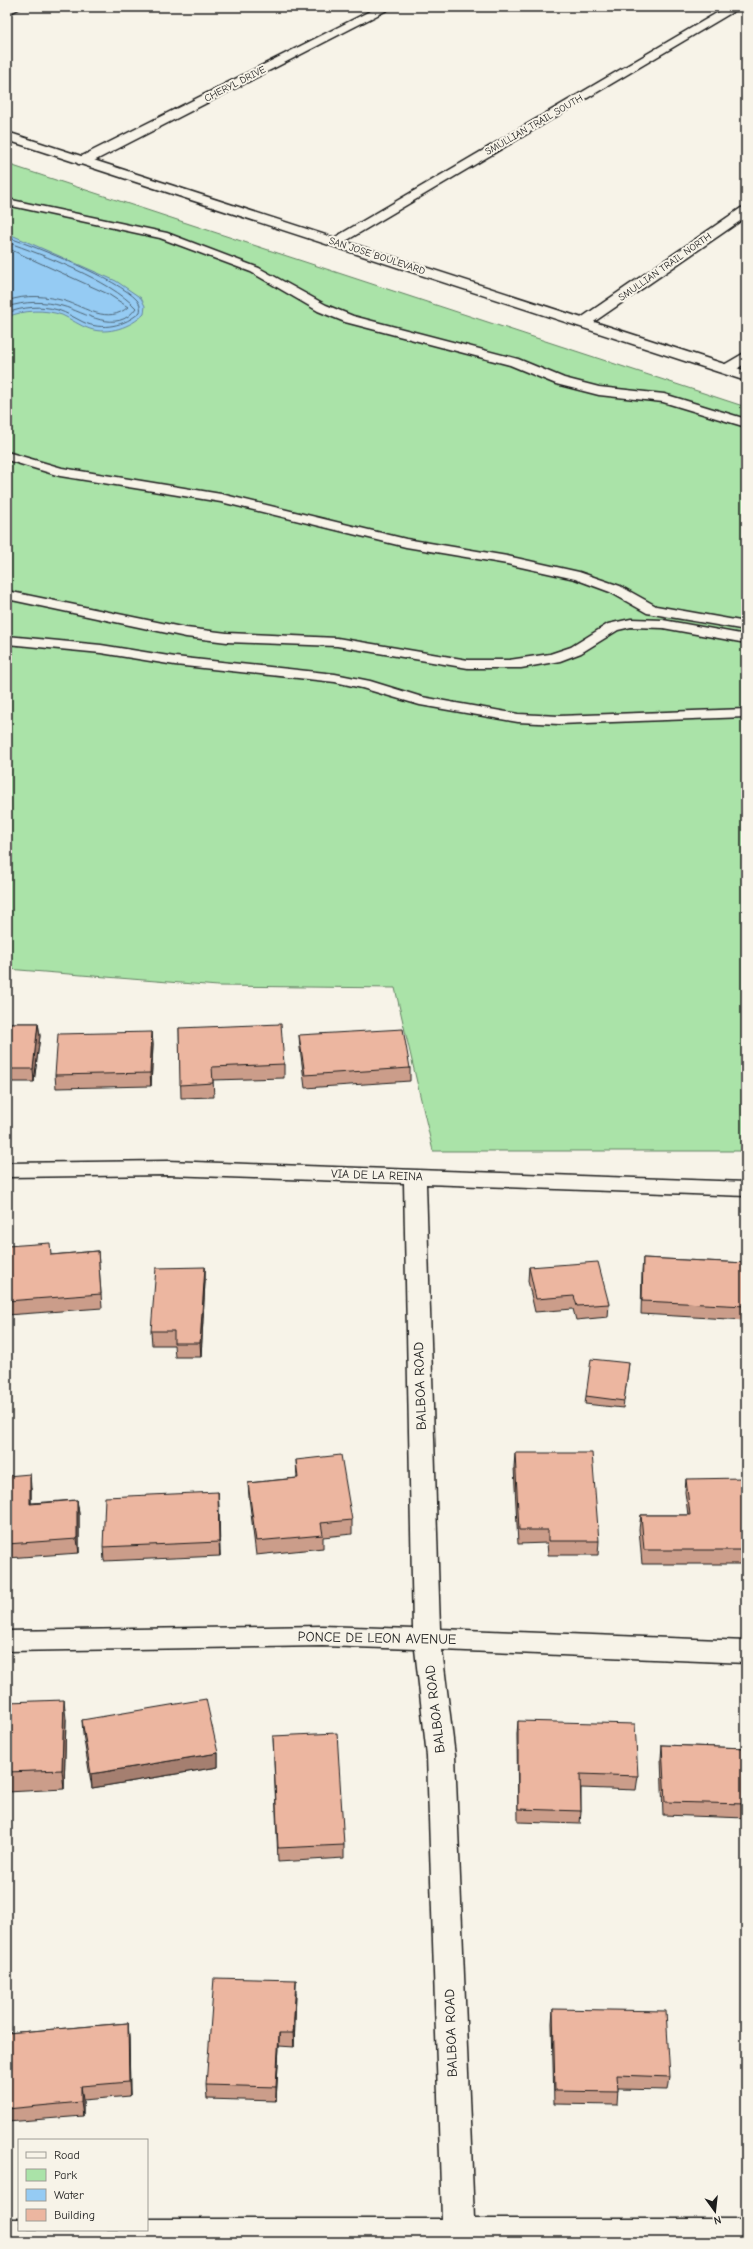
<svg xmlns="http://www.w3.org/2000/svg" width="753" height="2249" font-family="'Comic Neue',sans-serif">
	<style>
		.green { fill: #aae3a8; stroke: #638062 }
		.water { fill: #95cbf3; stroke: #65859d }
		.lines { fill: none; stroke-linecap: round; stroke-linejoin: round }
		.shore { stroke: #4c6272; stroke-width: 1 }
		.service-casing { stroke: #1c1c1c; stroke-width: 3 }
		.minor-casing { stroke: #1c1c1c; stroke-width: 3 }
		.primary-casing { stroke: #1c1c1c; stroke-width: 3 }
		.service { fill: #f7f3e8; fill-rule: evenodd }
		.minor { fill: #f7f3e8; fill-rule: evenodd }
		.primary { fill: #f7f3e8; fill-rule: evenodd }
		.wall { fill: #cb9d8a; stroke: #1c1c1c }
		.shaded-wall { fill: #a57f70; stroke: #1c1c1c }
		.building { fill: #ecb6a0; stroke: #1c1c1c }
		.labels { text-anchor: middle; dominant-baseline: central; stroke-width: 4; stroke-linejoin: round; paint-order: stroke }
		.far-street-label { font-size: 10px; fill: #1c1c1c; stroke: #f7f3e8 }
		.street-label { font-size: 12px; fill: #1c1c1c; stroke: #f7f3e8 }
		.near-street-label { font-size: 14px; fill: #1c1c1c; stroke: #f7f3e8 }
	</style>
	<rect width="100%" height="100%" fill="#f7f3e8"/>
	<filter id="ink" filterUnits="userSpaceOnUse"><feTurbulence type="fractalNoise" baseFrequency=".025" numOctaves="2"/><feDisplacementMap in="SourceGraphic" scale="8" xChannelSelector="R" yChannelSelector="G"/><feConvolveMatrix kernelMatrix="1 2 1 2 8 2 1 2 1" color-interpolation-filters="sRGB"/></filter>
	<g filter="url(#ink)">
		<path class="green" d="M7,164L746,407V1151H433L395,988L218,986L7,969Z"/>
		<path class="water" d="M7,233L116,281L141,298L145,306L144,314C131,327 108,335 90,329C80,326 71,319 62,315C44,309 24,310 7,317Z"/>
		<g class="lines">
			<g class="shore">
				<path d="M7,237C36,247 118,279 137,300C140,304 141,308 140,312C125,326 102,331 83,322C75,318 67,313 58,310C41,305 23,307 7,313"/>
				<path d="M7,242C43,255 110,280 136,308C117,336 85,312 62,306C44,301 25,301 7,307"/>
				<path d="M7,248L108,294L128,307C108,325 85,307 65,301C46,296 26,294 7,301"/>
			</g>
			<defs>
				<g id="service">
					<path d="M7,199L167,233L259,268L326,305L353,316L518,359L564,378L599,387L664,394L746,419V427L663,402L599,395L556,384L510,365L345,322L318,311L251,272L160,238L7,205Z"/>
					<path d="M7,452L62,468L221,494L406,539L507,556L579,572L620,586L656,606L746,622V630L647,613L610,592L575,579L507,564L406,547L221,502L60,476L7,460Z"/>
					<path d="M7,591L186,628L227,633L337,638L468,660H509L550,654L571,647L608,624L631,619L663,620L746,635V643L663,628L631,627L618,630L581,653L560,661L521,668H468L337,646L227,642L186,637L7,599Z"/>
					<path d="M7,636L101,645L175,657L335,674L370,681L422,697L518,714L559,716L746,709V717L559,724L518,722L420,705L362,688L335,682L175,665L101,653L7,644Z"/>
				</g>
				<g id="minor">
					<path d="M7,7H22L7,15Z"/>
					<path d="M378,7H393L88,164H78L76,161L78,158Z"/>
					<path d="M727,7H741L339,245H329L327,242Z"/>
					<path d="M746,207V217L588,326H578L576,323L578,320L741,208Z"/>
					<path d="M746,352V363L732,372H722L719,369L722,366Z"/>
					<path d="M168,1161L746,1182V1196L426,1184L440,1629L746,1641V1663L442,1650L455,1756L474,2219H746V2242H7V2219H19V2230H147V2219H442L427,1756L415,1649L322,1646L7,1651V1631L322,1626L413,1629L404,1183L168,1175L7,1177V1163Z"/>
				</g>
				<path id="primary" d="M7,132L746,371V381L7,140Z"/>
			</defs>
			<use href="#service" class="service-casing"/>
			<use href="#minor" class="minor-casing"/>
			<use href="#primary" class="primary-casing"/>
			<use href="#service" class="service"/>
			<use href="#minor" class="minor"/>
			<use href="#primary" class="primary"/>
		</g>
		<g class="wall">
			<path d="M7,1023H38L40,1036L34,1082H7Z"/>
			<path d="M179,1028L284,1064V1078L213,1080L214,1097L181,1098Z"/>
			<path d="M152,1032L153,1045L151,1086L56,1088L55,1075Z"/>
			<path d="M299,1035L410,1068V1081L305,1088L300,1048Z"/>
			<path d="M7,1246L51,1255L98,1251L102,1308L7,1315Z"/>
			<path d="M643,1258L746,1263V1320L641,1314L642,1272Z"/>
			<path d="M205,1267V1281L201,1357H175L174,1345H152L151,1331Z"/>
			<path d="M529,1267L609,1304L608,1317L576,1320L573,1309L535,1312L528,1281Z"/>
			<path d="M629,1363L623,1408L585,1404L586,1396Z"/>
			<path d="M515,1453L599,1541L598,1555H548L547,1543L518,1544L514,1467Z"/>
			<path d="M296,1460L352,1520V1534L323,1537V1548L256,1555L249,1497L248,1483L297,1478Z"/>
			<path d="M7,1476L31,1488V1503L77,1500L79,1514V1553L7,1558Z"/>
			<path d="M686,1479L746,1492V1564H642L639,1529L641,1515H688L685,1492Z"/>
			<path d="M218,1492L220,1556L104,1561L103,1547Z"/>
			<path d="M7,1702L66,1719L64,1789L7,1792Z"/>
			<path d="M82,1720L218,1753V1767L92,1788L83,1734Z"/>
			<path d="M518,1721L638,1776L636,1790L581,1788V1811L580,1824L518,1822L517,1734Z"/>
			<path d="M273,1736L344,1845V1858L278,1862Z"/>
			<path d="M662,1745L746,1748V1818L663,1815L661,1758Z"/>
			<path d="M296,1993L294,2047L279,2046L276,2101L207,2099L206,2085Z"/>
			<path d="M553,2009L670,2077L668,2090L618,2089L617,2105L554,2104L552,2023Z"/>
			<path d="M128,2023L129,2037L130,2096L83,2100V2116L7,2122V2033Z"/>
		</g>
		<g class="shaded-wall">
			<path d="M38,1023L40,1036L34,1082L33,1069Z"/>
			<path d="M152,1032L153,1045L151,1086L150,1073Z"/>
			<path d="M205,1267V1281L201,1357L200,1343Z"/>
			<path d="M30,1474L31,1488V1517L30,1504Z"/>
			<path d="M218,1492L219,1506L220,1556L219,1542Z"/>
			<path d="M77,1500L79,1514V1553L77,1539Z"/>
			<path d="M64,1700L66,1719L64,1789L62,1770Z"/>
			<path d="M218,1753V1767L92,1788L91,1774Z"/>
			<path d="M296,1980V1993L294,2047L293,2033Z"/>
			<path d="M128,2023L129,2037L130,2096L129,2082Z"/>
			<path d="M279,2033V2046L276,2101V2087Z"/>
			<path d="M81,2086L83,2100V2116L81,2102Z"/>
		</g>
		<g class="building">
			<path d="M7,1023H38L33,1069H7Z"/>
			<path d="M281,1024L284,1064L212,1067L213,1083L180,1085L179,1028Z"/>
			<path d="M403,1029L410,1068L305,1075L299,1035Z"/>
			<path d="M152,1032L150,1073L55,1075L58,1034Z"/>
			<path d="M50,1243L51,1255L98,1251L101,1294L7,1301V1246Z"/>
			<path d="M643,1258L746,1263V1306L642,1301Z"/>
			<path d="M598,1262L609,1304L577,1306L574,1296L536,1299L529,1267Z"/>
			<path d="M205,1267L200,1343H174V1331H151L156,1268Z"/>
			<path d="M591,1359L629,1363L624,1401L586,1396Z"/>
			<path d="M515,1453H592L599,1541H548V1530H519Z"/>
			<path d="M341,1455L352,1520L321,1523L323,1535L256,1541L248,1483L298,1478L296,1460Z"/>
			<path d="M30,1474V1504L77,1500V1539L7,1544V1476Z"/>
			<path d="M744,1478L746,1492V1550H644L641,1515H690L686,1479Z"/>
			<path d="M218,1492L219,1542L103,1547L105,1497Z"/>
			<path d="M206,1699L218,1753L91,1774L82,1720Z"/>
			<path d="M64,1700L62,1770L7,1772V1702Z"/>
			<path d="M518,1721L635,1724L638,1776L580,1774L581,1811L518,1809Z"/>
			<path d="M337,1733L344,1845L278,1848L273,1736Z"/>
			<path d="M662,1745L746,1748V1804L665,1802Z"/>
			<path d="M214,1978L296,1980L293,2033H279L276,2087L206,2085Z"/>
			<path d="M553,2009L666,2011L670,2077L617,2075L618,2092L555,2091Z"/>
			<path d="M128,2023L129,2082L81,2086V2102L7,2109V2033Z"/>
		</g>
	</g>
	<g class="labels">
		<g class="far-street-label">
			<text transform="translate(235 84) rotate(-27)">CHERYL DRIVE</text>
			<text transform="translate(534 125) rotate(-30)">SMULLIAN TRAIL SOUTH</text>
			<text transform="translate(377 256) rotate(18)">SAN JOSE BOULEVARD</text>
			<text transform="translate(665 267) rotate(-35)">SMULLIAN TRAIL NORTH</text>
		</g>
		<g class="street-label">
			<text transform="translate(377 1175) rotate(2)">VIA DE LA REINA</text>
		</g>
		<g class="near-street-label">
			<text transform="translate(420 1386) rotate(-92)">BALBOA ROAD</text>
			<text transform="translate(377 1638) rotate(1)">PONCE DE LEON AVENUE</text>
			<text transform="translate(435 1709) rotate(-97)">BALBOA ROAD</text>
			<text transform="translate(451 2033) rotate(-92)">BALBOA ROAD</text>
		</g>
	</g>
	<rect width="753" height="2249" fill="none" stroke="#f7f3e8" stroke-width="24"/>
	<rect x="12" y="12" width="729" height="2225" fill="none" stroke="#1c1c1c" stroke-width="1.5" filter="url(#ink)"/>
	<rect x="18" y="2139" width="130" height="92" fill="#f7f3e8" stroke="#9f9d96"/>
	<rect x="26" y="2152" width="20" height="6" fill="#f7f3e8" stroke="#9f9d96"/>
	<text x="54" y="2159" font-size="12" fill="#1c1c1c">Road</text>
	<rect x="26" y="2169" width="20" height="12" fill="#aae3a8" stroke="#9f9d96"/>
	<text x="54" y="2179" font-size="12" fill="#1c1c1c">Park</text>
	<rect x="26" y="2189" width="20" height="12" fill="#95cbf3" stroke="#9f9d96"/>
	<text x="54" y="2199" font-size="12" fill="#1c1c1c">Water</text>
	<rect x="26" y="2209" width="20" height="12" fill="#ecb6a0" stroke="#9f9d96"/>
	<text x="54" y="2219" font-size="12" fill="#1c1c1c">Building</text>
	<g transform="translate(715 2211) rotate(165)" stroke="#f7f3e8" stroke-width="3" paint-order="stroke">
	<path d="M0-3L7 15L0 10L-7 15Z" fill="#1c1c1c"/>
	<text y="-6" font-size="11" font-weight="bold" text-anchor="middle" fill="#1c1c1c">N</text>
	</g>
</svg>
